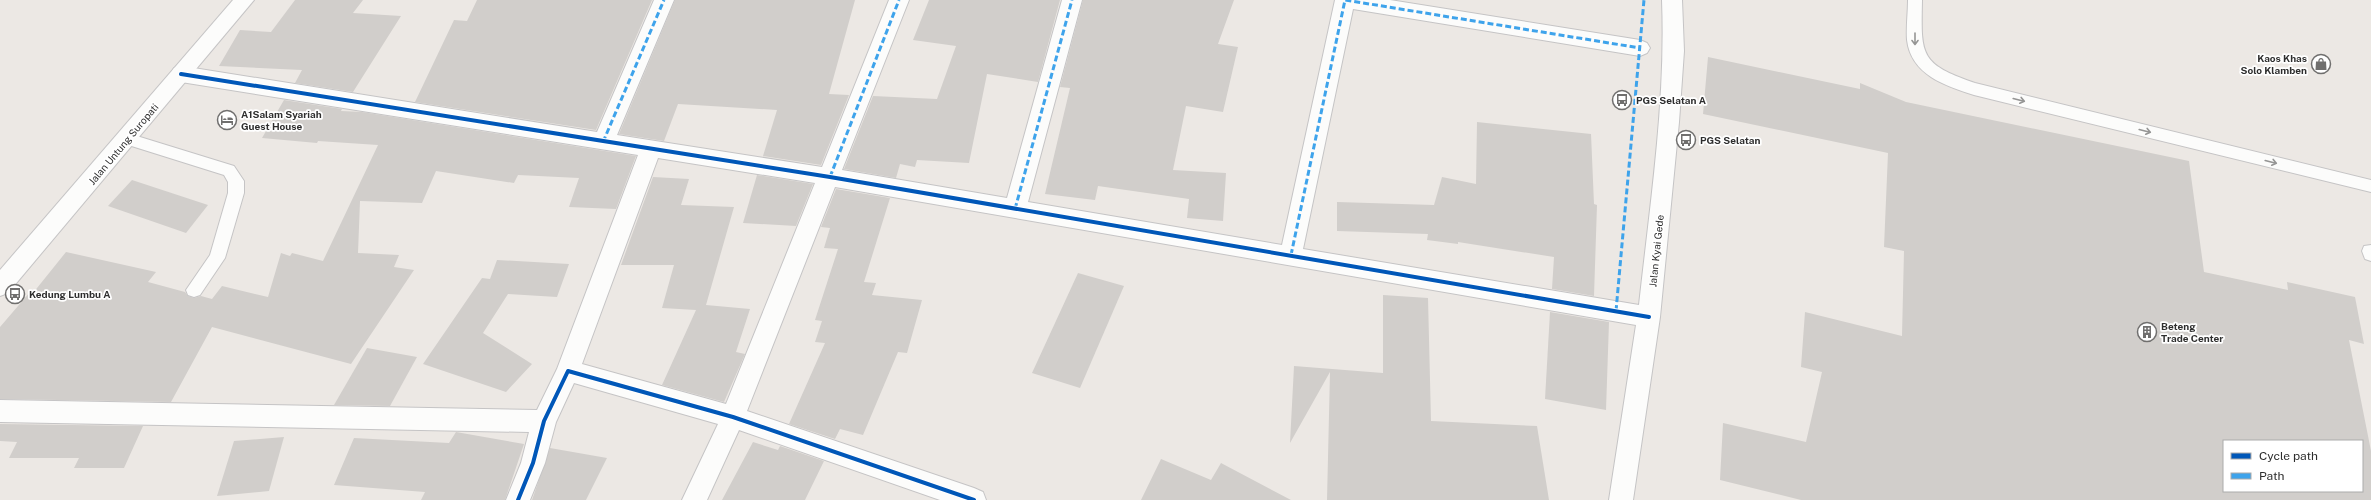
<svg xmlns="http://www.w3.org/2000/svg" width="2371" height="500" font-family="'Public Sans',sans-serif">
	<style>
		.building { fill: #d1cecb; fill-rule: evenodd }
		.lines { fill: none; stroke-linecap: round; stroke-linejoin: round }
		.lane-casing { stroke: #c5c4c5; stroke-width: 2 }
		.street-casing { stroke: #c5c4c5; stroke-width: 2 }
		.secondary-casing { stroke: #c5c4c5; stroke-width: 2 }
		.lane { fill: #fcfcfb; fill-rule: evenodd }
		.street { fill: #fcfcfb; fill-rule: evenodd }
		.secondary { fill: #fcfcfb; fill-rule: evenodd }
		.quiet { stroke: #3ea3eb; stroke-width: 3; stroke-dasharray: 6 3; stroke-linecap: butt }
		.cycleway-casing { stroke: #fff; stroke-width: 6 }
		.cycleway { stroke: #0057b8; stroke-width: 4 }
		.oneway { stroke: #959594 }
		.labels { text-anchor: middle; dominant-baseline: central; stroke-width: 3.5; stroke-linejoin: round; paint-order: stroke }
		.poi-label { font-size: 10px; font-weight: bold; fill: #2e2e2e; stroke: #fff; text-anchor: start }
		.street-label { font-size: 10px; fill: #2e2e2e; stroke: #fff }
	</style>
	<rect width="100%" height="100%" fill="#ece8e4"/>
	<g class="building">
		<path d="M295,0H363L353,13L401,16L353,92L295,83L302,70L219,66L240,30L271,32Z"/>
		<path d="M477,0H652L596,130L415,102L454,20L467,21Z"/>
		<path d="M675,0H855L829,94L849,95L821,165L763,156L777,110L678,104L664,141L619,134Z"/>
		<path d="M929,0H1060L1038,82L987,74L969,163L917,160L915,167L900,164L896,178L844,169L873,96L937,99L956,46L913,40Z"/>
		<path d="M1083,0H1234L1218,44L1238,47L1223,112L1186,106L1173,170L1226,173L1223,221L1187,218L1189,199L1098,186L1095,200L1045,194L1070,88L1060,87Z"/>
		<path d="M1708,57L1860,89V83L1906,102L2189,161L2204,272L2288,290L2287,282L2355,297L2364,344L2349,340L2371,451V500H1801L1720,480L1723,423L1806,442L1822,372L1801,367L1805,312L1902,336L1904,251L1884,247L1888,153L1703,114ZM2224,441H2362V491H2224Z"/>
		<path d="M284,100L342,109L341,111L362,112L636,156L616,209L569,207L579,178L518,175L514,183L436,171L422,203L360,201L358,253L399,255L394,267L414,270L351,364L212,327L171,402L0,399V327L30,292L33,293L66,252L156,272L148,282L185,292L188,296L194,298L201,296L212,299L222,286L268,297L281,253L290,256L292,253L323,261L378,145L318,141L317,143L262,138Z"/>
		<path d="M1477,122L1591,134L1594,204L1597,205L1594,296L1552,289L1554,257L1458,242V244L1427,240L1428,234L1337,231V202L1434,205L1442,177L1476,184Z"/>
		<path d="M757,175L813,184L796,226L743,223Z"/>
		<path d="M653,177L689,179L681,205L734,207L706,305L750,309L736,352L745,354L724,402L662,385L696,310L662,308L674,265H621Z"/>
		<path d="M132,180L208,205L186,233L108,206Z"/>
		<path d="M836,189L890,198L864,282L876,283L872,295L922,300L907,353L898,352L863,435L840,429L835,439L789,424L825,343L815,342L822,321L815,320L838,249L824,248L830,228L821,227Z"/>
		<path d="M497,260L569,264L557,297L508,294L483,333L532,364L506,392L423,364L482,278L490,279Z"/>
		<path d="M1078,273L1124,286L1080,388L1032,373Z"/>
		<path d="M1383,295L1428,298L1431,421L1537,426L1549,500H1327L1330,372L1290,443L1294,366L1383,373Z"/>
		<path d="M1550,312L1609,322L1606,410L1545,399Z"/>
		<path d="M367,348L417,357L390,406L334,405Z"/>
		<path d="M0,424L143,426L124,468H74L79,458H9L17,442L0,441Z"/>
		<path d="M456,432L524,444L505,500H421L425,492L334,485L354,438L449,443Z"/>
		<path d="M284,437L269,491L217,496L234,441Z"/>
		<path d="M753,442L778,450L780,446L824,461L805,500H722Z"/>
		<path d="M550,448L607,458L586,500H532Z"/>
		<path d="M1161,459L1211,480L1221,463L1291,500H1141Z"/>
	</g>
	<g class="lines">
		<defs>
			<g id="lane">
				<path d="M1908,0H1922C1921,55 1919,64 1975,83L2371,180V192L1974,95C1946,86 1911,75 1907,40C1906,27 1908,13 1908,0Z"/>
				<path d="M127,133L234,166L244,181V193L225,258L200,295L194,297L188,295L186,290L210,255L228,193V182L224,175L122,143L119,139L122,135Z"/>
				<path d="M2371,245V261L2365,259L2362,251L2364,246Z"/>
			</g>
			<path id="street" d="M654,0H674L617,135L822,167L889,0H909L842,170L1007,198L1062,0H1082L1028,202L1282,245L1335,0H1390L1640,40L1647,43L1650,48L1647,53L1640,56L1353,9L1303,249L1639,305C1650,204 1666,102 1662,0H1682L1684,51L1679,122L1660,317L1633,500H1609L1636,325L835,187L747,411L974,488L983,492L986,500H940L739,430L707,500H682L718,424L574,383L556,422L545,463L530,500H506L521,463L529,432L0,422V400L537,410L557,369L638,155L181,82L174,80L171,74L174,68L181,66L597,132ZM658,158L815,183L726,404L582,364Z"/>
			<path id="secondary" d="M233,0H254L8,293L0,296V270Z"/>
		</defs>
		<use href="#lane" class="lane-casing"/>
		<use href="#street" class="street-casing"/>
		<use href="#secondary" class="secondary-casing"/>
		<use href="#lane" class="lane"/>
		<use href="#street" class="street"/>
		<use href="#secondary" class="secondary"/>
		<g class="quiet">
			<path d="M603,142L664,0"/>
			<path d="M830,177L899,0"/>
			<path d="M1015,209L1072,0"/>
			<path d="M1291,255L1345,0L1640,48"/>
			<path d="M1616,311L1644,0"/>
		</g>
		<defs>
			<g id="cycleway">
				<path d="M181,74L830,177L1649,317"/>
				<path d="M518,500L533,463L544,421L568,371L733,417L974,500"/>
			</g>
		</defs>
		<use href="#cycleway" class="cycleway-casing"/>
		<use href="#cycleway" class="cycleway"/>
	</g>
	<defs><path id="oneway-shaft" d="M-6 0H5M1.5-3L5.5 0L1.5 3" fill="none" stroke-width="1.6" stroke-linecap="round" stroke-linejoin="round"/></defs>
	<g class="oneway">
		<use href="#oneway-shaft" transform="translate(1915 39) rotate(90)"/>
		<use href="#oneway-shaft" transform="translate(2019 100) rotate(14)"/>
		<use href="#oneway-shaft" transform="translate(2145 131) rotate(14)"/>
		<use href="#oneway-shaft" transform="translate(2271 162) rotate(14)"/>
	</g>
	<defs>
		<symbol id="shop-ring" viewBox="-11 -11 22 22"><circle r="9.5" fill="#fff" stroke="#706f6e" stroke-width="1.5"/><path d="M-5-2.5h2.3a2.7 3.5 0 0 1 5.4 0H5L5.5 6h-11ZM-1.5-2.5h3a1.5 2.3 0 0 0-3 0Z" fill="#706f6e"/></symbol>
		<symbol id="bus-ring" viewBox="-11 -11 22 22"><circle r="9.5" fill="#fff" stroke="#706f6e" stroke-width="1.5"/><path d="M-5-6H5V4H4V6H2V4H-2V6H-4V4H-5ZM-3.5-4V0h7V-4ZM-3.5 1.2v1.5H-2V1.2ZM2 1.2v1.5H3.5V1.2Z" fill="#706f6e"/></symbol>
		<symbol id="hotel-ring" viewBox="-11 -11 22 22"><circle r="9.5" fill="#fff" stroke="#706f6e" stroke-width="1.5"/><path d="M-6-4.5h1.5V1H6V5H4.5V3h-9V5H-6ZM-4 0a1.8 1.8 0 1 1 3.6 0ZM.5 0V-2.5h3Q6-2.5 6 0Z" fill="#706f6e"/></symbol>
		<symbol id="building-ring" viewBox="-11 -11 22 22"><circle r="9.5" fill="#fff" stroke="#706f6e" stroke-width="1.5"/><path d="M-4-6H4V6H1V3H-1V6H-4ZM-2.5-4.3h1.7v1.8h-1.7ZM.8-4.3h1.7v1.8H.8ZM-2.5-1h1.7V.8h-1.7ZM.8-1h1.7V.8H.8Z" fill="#706f6e"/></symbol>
	</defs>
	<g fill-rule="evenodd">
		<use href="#shop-ring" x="2310" y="53" width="22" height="22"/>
		<use href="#bus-ring" x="1611" y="89" width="22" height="22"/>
		<use href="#hotel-ring" x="216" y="109" width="22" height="22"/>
		<use href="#bus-ring" x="1675" y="129" width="22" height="22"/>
		<use href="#bus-ring" x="4" y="283" width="22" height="22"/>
		<use href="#building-ring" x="2136" y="321" width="22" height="22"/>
	</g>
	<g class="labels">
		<g class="poi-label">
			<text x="2307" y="58" text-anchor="end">Kaos Khas<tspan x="2307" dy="12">Solo Klamben</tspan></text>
			<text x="1636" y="100">PGS Selatan A</text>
			<text x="241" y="114">A1Salam Syariah<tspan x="241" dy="12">Guest House</tspan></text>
			<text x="1700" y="140">PGS Selatan</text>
			<text x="29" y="294">Kedung Lumbu A</text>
			<text x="2161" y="326">Beteng<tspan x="2161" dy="12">Trade Center</tspan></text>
		</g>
		<g class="street-label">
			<text transform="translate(123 144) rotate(-50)">Jalan Untung Suropati</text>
			<text transform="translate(1656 251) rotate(-84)">Jalan Kyai Gede</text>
		</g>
	</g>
	<rect x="2223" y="440" width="140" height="52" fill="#ffffff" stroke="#ababab"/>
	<rect x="2231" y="453" width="20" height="6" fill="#0057b8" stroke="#ababab"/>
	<text x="2259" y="460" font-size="12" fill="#2e2e2e">Cycle path</text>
	<rect x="2231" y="473" width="20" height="6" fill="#3ea3eb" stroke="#ababab"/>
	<text x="2259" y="480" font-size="12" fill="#2e2e2e">Path</text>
</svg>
